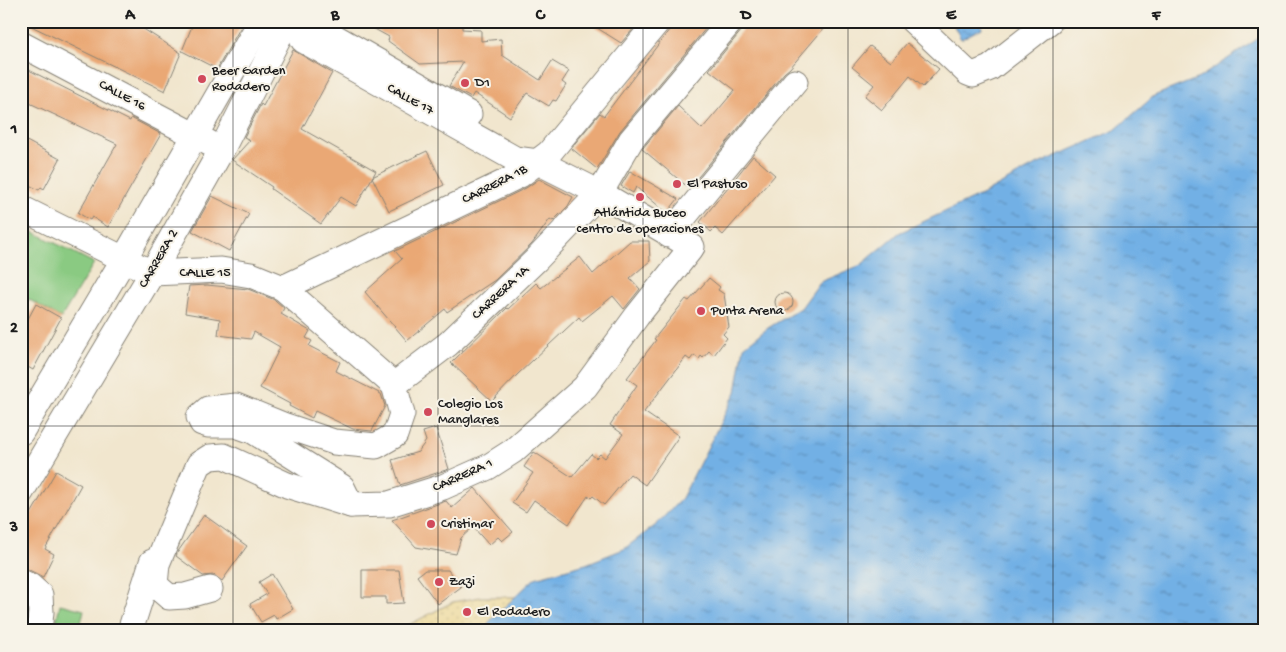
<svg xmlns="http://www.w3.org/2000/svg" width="1286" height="652" font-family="'Gochi Hand',sans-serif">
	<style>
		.green { fill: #8aca82; stroke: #53734f }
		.sand { fill: url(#sand-dots); stroke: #857b5d }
		.water { fill: url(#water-ripples); stroke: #476680 }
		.building { fill: #eaa875 }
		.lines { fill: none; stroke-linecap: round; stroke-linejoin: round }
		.minor-casing { stroke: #868175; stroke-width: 27 }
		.minor { stroke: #fff; stroke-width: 25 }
		.grid { fill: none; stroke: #1c1c1c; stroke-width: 1; stroke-opacity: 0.55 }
		.poi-dot { fill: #d1495b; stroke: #f7f3e8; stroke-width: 2 }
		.labels { text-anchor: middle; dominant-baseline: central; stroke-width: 4; stroke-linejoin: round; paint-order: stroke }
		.poi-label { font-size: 14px; fill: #1c1c1c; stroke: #f7f3e8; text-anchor: start }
		.street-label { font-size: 14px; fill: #1c1c1c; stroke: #f7f3e8 }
		.neatline { fill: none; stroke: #1c1c1c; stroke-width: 2 }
		.grid-label { font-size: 16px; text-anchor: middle; font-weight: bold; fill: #1c1c1c }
	</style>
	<defs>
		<pattern id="sand-dots" width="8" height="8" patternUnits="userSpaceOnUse" patternTransform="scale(1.25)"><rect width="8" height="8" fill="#eeda9e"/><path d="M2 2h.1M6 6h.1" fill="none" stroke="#ccba88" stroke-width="1.8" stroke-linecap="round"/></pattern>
		<pattern id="water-ripples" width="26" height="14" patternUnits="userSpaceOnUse" patternTransform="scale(1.25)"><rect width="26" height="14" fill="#72b0e5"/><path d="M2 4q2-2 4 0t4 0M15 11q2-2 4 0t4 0" fill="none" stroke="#5d8eb9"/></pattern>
	</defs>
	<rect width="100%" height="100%" fill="#f7f3e8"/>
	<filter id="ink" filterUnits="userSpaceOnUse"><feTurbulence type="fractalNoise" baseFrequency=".02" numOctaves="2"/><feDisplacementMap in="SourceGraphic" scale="10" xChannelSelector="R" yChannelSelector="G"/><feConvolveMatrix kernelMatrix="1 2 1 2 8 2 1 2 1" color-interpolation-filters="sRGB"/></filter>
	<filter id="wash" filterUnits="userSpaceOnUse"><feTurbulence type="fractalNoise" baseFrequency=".0096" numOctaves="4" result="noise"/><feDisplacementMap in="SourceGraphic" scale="20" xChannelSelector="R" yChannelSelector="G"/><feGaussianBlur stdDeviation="1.12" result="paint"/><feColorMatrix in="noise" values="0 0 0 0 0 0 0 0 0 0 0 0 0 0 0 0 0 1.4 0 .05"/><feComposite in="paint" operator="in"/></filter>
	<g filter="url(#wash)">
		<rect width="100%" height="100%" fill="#f1e6ce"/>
		<g class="green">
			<path d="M22,226L94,263L61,318L21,295Z"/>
			<path d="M60,604L84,610L79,631H54Z"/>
		</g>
		<path class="sand" d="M481,597H515L489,622L483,631H397L453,602Z"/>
		<g class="water">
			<path d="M963,21H979L982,28L961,39L954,26Z"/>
			<path d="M1265,34V631H484L489,622L535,578L586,564L624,549L656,525L682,498L736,392L744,347L768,328L801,308L820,282L861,265L899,233L983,194L1034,166L1115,130L1154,96L1199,78Z"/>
		</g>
		<g id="blocks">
			<g class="building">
				<path d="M21,21H131L181,53L165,91Z"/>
				<path d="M194,21H244L217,69L182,51Z"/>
				<path d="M360,21L462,22V29L481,30V41L501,39L502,55L540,80L552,61L569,71L562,82L566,85L556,101L553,100L549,106L527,93L510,117L474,93L471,98L449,86L463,62L420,64L388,41L389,37Z"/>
				<path d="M586,21H626L635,27L621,43Z"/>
				<path d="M676,21H712L620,131L597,169L571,148L600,113L604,116Z"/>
				<path d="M745,21H830L790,68L784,73L689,188L642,149L678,106L702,129L735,90L709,70L742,30Z"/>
				<path d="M907,43L939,69L923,87L910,76L882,110L865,96L874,85L852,67L870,46L891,62Z"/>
				<path d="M293,50L332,73L302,129L376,171L356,206L341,197L321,224L271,189L272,187L232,160L250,140L244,137L261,104L263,106Z"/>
				<path d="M21,66L130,121L131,118L161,134L108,227L92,217L90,220L78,213L117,144L21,99Z"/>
				<path d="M21,138L60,159L44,189L41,187L39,190L21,181Z"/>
				<path d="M427,151L444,185L389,211L372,177Z"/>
				<path d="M753,156L775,175L723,235L715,228L711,232L700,222Z"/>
				<path d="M630,171L678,199L667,213L636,187L633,193L621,186Z"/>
				<path d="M539,179L573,197L568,206L553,221L550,219L532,244L495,280L447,312L445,309L407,341L365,292L402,259L395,251L526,188Z"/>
				<path d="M212,196L249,214L229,251L192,231Z"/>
				<path d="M630,241H649L650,261L630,278L640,289L624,309L613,296L582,321L579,317L518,374L492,401L451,363L507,308L508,309L536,283L541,288L580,257L593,274Z"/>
				<path d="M709,278L720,287L718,290L724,294L729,327L723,334L727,338L714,355L709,351L703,358L701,356L699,359L694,355L690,360L686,357L644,412L679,436L645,485L630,474L604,505L593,496L591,498L588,496L569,524L534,500L526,512L512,503L533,473L524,467L534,452L572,477L591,454L596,458L600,454L605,458L623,434L610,425L637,385L627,378L656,340L654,339L686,299L689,301Z"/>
				<path d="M207,285L248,289L275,300L284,308L281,314L310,331L306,338L312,341L309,346L340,362L336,371L381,394L385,406L372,431L353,429L315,411L312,418L289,406L290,404L260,388L280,347L254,332L251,339L218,335L220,319L185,313L189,286Z"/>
				<circle cx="784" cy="302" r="9"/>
				<path d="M36,304L61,318L33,370L21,363V332Z"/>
				<path d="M436,428L449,469L400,485L392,460L418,452L426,441L423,432Z"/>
				<path d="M56,471L81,485L45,549L54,554L43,577L27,569L21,568V531Z"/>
				<path d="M475,488L513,532L502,541L498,537L489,545L473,527L461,538L456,554L416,547L392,520L446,501L452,508Z"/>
				<path d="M204,515L247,546L222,581L214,575L203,576L176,556L179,550Z"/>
				<path d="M362,570H399L404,603L386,604V597H362Z"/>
				<path d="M425,570H448L461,587L438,604L417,576Z"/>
				<path d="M272,574L293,609L276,619L274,615L261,622L250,604L267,594L259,582Z"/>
			</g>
		</g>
	</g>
	<g filter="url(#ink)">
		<use href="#blocks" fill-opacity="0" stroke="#868175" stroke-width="1"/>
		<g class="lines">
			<defs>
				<g id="minor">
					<path d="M307,21L469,114"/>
					<path d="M913,21L968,73L973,75L990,68L1050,21"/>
					<path d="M21,44L209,143"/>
					<path d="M21,208L152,273L221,270L251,275L283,288L394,385"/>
					<path d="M669,235L795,82"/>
					<path d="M283,288L520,175L549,153L658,21"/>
					<path d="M394,385L448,344L536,260L600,193L631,140L731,21"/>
					<path d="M21,432L124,259L261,21"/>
					<path d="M21,492L152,273L222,149L287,21"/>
					<path d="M351,505L342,487L253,431L236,425H208L202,423L199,417L208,409L236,406L283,425L334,442L376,446L395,435L402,414L394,385"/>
					<path d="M21,582L30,586L40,595L41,612L39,631"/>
					<path d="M210,589L185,596L169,597L155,585L157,564L199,464L210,457L224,456L287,485L351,505L389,504L443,487L488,467L513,451L585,387L637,316L692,247L600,193L538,162L515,159L303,40L295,21"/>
					<path d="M130,631L152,562"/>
				</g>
			</defs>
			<use href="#minor" class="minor-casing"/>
			<use href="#minor" class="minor"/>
		</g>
	</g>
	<path class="grid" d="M233,21V631M438,21V631M643,21V631M848,21V631M1053,21V631M21,227H1265M21,426H1265"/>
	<g class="poi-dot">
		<circle cx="202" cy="79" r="5"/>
		<circle cx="465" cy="83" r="5"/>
		<circle cx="677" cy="184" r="5"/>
		<circle cx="640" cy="197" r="5"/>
		<circle cx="701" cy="311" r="5"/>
		<circle cx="428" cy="412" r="5"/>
		<circle cx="431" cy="524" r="5"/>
		<circle cx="439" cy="582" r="5"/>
		<circle cx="467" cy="612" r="5"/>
	</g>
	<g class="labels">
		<g class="poi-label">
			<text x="212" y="71">Beer Garden<tspan x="212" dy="16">Rodadero</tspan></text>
			<text x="475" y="83">D1</text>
			<text x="687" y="184">El Pastuso</text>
			<text x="640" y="213" text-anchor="middle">Atlántida Buceo<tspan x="640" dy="16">centro de operaciones</tspan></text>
			<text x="711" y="311">Punta Arena</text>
			<text x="438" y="404">Colegio Los<tspan x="438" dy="16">Manglares</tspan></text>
			<text x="441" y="524">Cristimar</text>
			<text x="449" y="582">Zazi</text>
			<text x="477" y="612">El Rodadero</text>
		</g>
		<g class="street-label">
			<text transform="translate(122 96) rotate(28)">CALLE 16</text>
			<text transform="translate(410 100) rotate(29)">CALLE 17</text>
			<text transform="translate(495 185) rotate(-27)">CARRERA 1B</text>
			<text transform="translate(159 259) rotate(-60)">CARRERA 2</text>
			<text x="205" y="273">CALLE 15</text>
			<text transform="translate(501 293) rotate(-43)">CARRERA 1A</text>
			<text transform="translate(463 476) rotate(-24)">CARRERA 1</text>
		</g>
	</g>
	<rect width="1286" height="652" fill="none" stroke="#f7f3e8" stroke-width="55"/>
	<rect x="28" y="28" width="1230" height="596" class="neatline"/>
	<g class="grid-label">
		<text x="130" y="19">A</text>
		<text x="335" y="19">B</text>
		<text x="540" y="19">C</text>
		<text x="746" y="19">D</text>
		<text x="951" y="19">E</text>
		<text x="1156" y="19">F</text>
		<text x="14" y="133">1</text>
		<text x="14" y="332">2</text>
		<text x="14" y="531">3</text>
	</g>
</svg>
